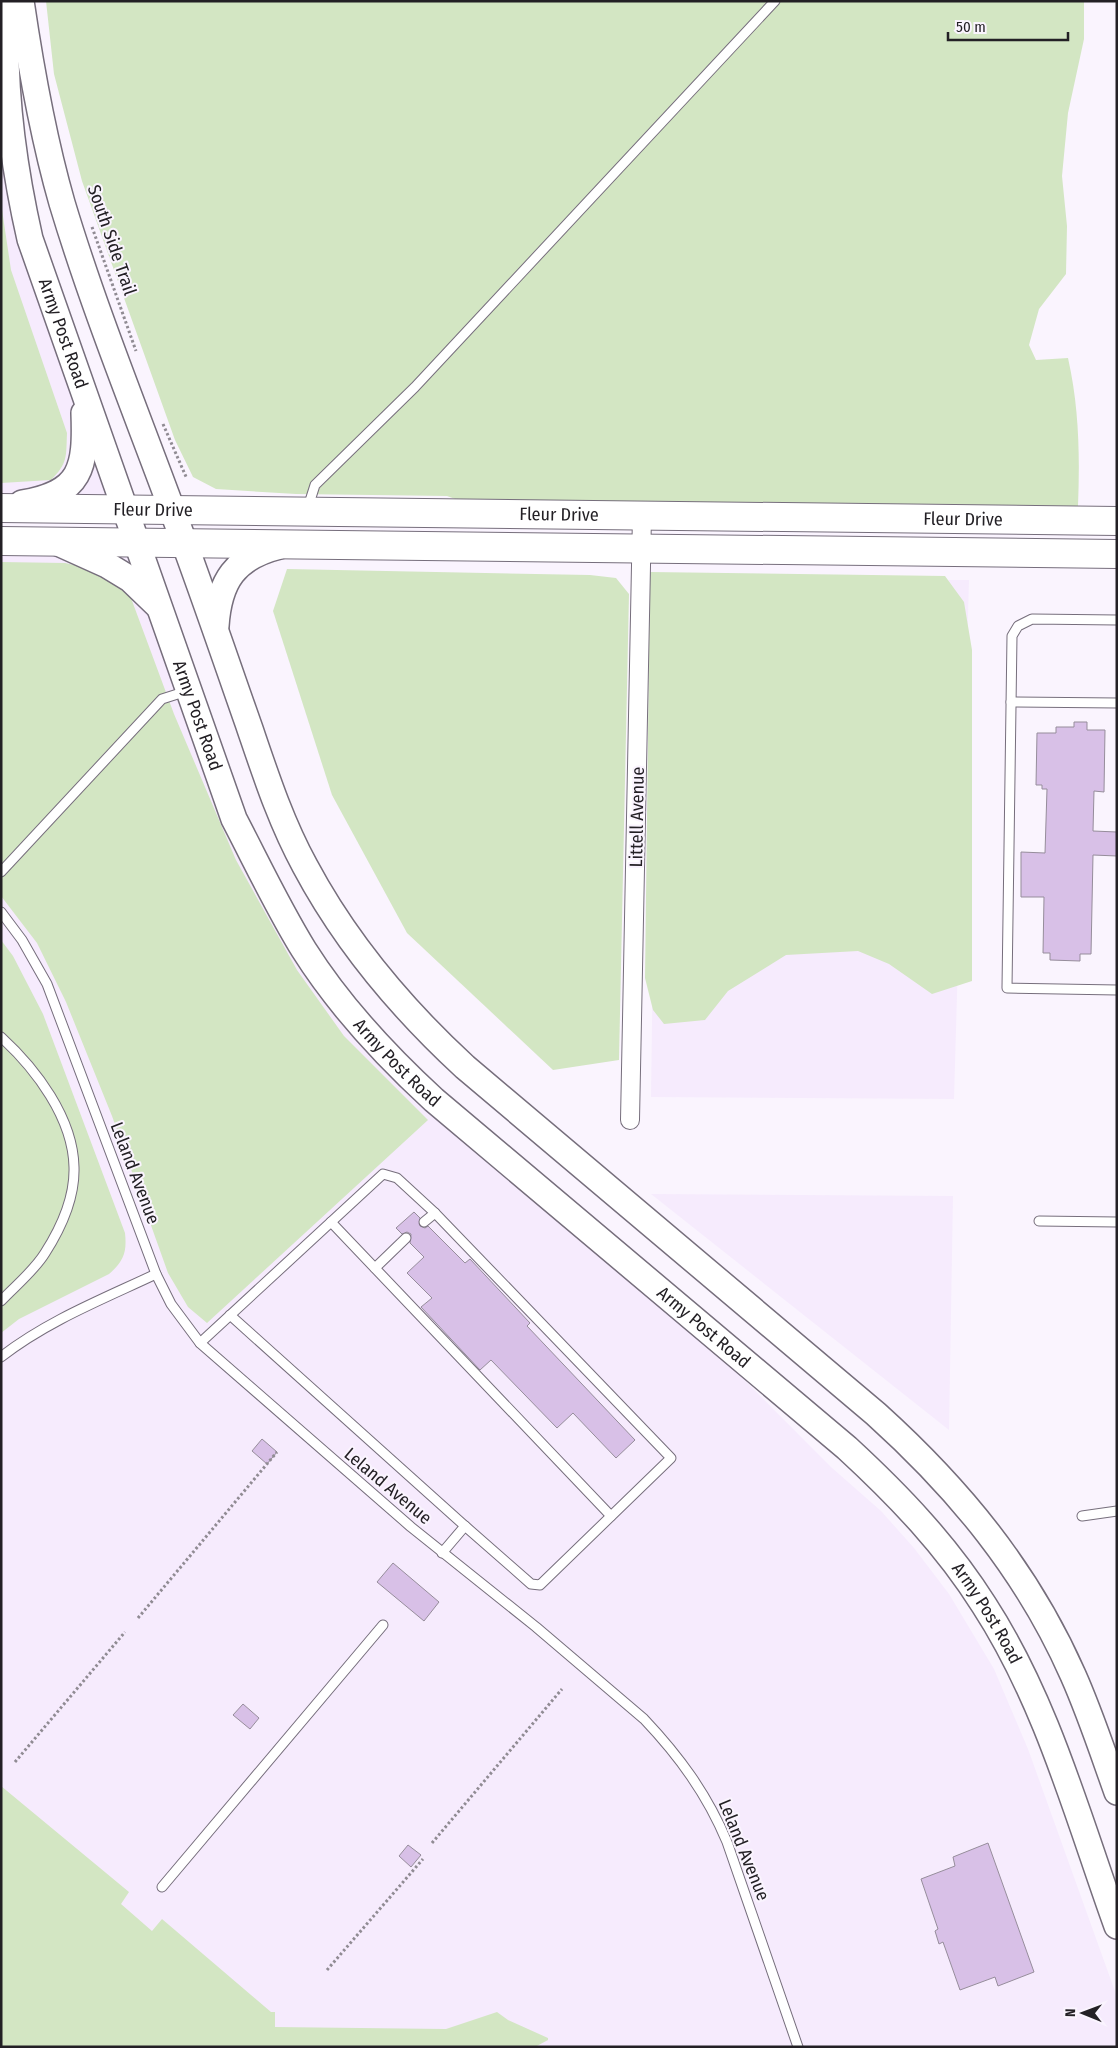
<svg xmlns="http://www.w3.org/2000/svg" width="1118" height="2048" font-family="'Fira Sans Condensed',sans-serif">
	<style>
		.built { fill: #f6ebfd }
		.green { fill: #d3e6c3 }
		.building { fill: #d8c0e7; stroke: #968d9b }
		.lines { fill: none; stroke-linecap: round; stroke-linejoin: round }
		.lane-casing { stroke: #766e7c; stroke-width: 11 }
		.street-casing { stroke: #766e7c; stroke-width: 20 }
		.secondary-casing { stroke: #766e7c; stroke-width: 28 }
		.primary-casing { stroke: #766e7c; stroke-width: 30 }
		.path { stroke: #908b93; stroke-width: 3; stroke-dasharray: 2.5 2.5; stroke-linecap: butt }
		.lane { stroke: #fff; stroke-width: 9 }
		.street { stroke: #fff; stroke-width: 18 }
		.secondary { stroke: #fff; stroke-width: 25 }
		.primary { stroke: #fff; stroke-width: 28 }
		.labels { text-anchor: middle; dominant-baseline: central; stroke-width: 4; stroke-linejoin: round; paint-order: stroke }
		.street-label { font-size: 18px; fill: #232025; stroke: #faf4fe }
	</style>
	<rect width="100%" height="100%" fill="#faf4fe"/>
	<g class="built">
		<path d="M1,1L10,133L126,510L1,508Z"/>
		<path d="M1,541L138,543L234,819L333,992L632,1267L831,1467L881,1511L914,1548L949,1594L994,1669L1028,1749L1117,1997V2047H1Z"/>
		<path d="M658,580H969L954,1099L651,1097Z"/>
		<path d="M651,1194L953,1196L949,1430Z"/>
	</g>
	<g class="green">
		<path d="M46,1H1084V39L1068,113L1062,176L1067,226L1066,274L1039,309L1029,345L1036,360L1068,358C1079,407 1080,455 1078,506L469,504L447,496L296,494L216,489L193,477L175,440L82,181L54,74Z"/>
		<path d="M1,203L11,270L67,433C66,457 68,463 51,480L1,483Z"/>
		<path d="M1,562L65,563L93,569L115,581L131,598L174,714L236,860L297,970L344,1036L428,1120L207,1323L188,1307L168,1273L112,1116L66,1002L37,943L1,896Z"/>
		<path d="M287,569L590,575L616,578L629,594L619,1060L553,1070L407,933L332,795L273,611Z"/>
		<path d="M650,572L945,576L964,602L972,650V981L932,994L889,964L858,951L786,955L728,991L705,1020L664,1024L653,1010L645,978Z"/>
		<path d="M1,940L13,956L43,1014L125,1233C127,1252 124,1261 109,1274L19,1319L1,1333Z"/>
		<path d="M1,1786L129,1892L121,1904L152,1931L162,1919L271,2012H275V2027L446,2029L497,2012L508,2020L548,2038V2040L535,2047H1Z"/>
	</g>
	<g class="building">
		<path d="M1074,722H1087V730H1105L1104,792L1094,791L1093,831L1117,832V856L1093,855L1091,954H1080V961L1050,960V953H1043L1044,897H1021V852L1045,853L1047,789H1042V785H1036L1037,733H1056V727H1074Z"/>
		<path d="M414,1212L420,1218V1226L425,1228L428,1226L465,1263L470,1259L530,1323L527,1326L635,1440L616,1458L573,1413L557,1428L491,1360L480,1370L421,1307L432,1298L407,1273L424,1257L410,1243L411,1234L407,1232L402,1234L396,1228Z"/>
		<path d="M262,1439L277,1452L267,1464L252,1451Z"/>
		<path d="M393,1563L439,1602L424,1621L377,1582Z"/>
		<path d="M243,1704L259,1718L250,1729L233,1715Z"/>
		<path d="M988,1843L1034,1972L998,1986L995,1977L960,1990L943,1942L939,1944L935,1931L938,1929L921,1879L955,1866L953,1857Z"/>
		<path d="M408,1845L421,1855L411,1867L399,1856Z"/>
	</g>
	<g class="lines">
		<defs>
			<g id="lane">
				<path d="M308,507L315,485L415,387L775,1"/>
				<path d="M1117,620L1032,619L1018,626L1012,636L1007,988L1117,990"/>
				<path d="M1011,702L1117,703"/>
				<path d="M1,872L162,699L187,691"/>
				<path d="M1,912L22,940L47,984L156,1274L171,1304L200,1343L411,1527L536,1627L644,1719C679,1756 707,1794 727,1842L798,2047"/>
				<path d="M1,1037C36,1069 73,1118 74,1167C75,1198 61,1228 45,1253C34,1271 15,1286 1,1301"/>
				<path d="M1039,1221L1117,1222"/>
				<path d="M331,1222L611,1516"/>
				<path d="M424,1222L435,1213"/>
				<path d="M375,1268L406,1238"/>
				<path d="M230,1315L465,1526"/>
				<path d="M200,1343L383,1174L397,1178L435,1213L671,1458L540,1585L531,1584L465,1526L442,1553"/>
				<path d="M1,1357C47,1321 103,1299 156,1274"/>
				<path d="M1082,1516L1117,1511"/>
				<path d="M162,1887L383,1625"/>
			</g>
			<path id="street" d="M630,1120L642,515"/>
			<g id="secondary">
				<path id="s1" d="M7,1C2,82 12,160 30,239L234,819C257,863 278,908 304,950C340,1007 385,1055 434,1100L847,1448C899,1496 946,1545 984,1605C1047,1702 1078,1818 1117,1926"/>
				<path d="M21,1C31,69 43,137 62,203C93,306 134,407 171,507C199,581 224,655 250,729C266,776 281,822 305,866C346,943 401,1008 465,1067L876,1414C959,1489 1027,1571 1073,1675C1090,1713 1103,1753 1117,1792"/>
				<path d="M22,503C82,493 86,468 84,413"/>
				<path d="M56,542L107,565L130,579L157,605"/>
				<path d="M216,626C219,581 235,557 280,546"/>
			</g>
			<g id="primary">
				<path id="s2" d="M1,508L1117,521"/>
				<path d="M1,541L1117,554"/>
			</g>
		</defs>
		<use href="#lane" class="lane-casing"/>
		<use href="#street" class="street-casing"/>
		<use href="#secondary" class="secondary-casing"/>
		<use href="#primary" class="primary-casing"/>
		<g class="path">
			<path d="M92,227L136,351"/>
			<path d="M163,424L187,479"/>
			<path d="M138,1618L277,1452"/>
			<path d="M15,1762L125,1632"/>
			<path d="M432,1843L562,1689"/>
			<path d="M327,1970L423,1859"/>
		</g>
		<use href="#lane" class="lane"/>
		<use href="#street" class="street"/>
		<use href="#secondary" class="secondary"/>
		<use href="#primary" class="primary"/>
	</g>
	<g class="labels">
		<g class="street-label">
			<text transform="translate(112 240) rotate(71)">South Side Trail</text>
			<text stroke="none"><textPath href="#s1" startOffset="340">Army Post Road</textPath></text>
			<text stroke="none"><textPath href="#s2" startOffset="152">Fleur Drive</textPath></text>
			<text stroke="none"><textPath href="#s2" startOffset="558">Fleur Drive</textPath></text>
			<text stroke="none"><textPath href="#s2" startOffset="962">Fleur Drive</textPath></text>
			<text stroke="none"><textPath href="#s1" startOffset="745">Army Post Road</textPath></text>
			<text transform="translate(637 817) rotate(-89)">Littell Avenue</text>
			<text stroke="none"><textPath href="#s1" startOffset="1150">Army Post Road</textPath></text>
			<text transform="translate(135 1173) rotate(69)">Leland Avenue</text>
			<text stroke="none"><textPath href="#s1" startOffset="1555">Army Post Road</textPath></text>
			<text transform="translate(388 1486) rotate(40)">Leland Avenue</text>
			<text stroke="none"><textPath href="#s1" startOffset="1960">Army Post Road</textPath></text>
			<text transform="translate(744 1850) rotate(68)">Leland Avenue</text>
		</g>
	</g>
	<rect width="1118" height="2048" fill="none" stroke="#232025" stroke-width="5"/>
	<g transform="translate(1083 2013) rotate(271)" stroke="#faf4fe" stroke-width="4" paint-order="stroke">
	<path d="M0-4L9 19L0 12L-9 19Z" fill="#232025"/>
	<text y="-8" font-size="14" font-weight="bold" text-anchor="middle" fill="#232025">N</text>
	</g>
	<path d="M948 32v8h120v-8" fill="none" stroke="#232025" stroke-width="2.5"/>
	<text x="956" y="32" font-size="15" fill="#232025" stroke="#faf4fe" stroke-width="4" paint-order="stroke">50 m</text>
</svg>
